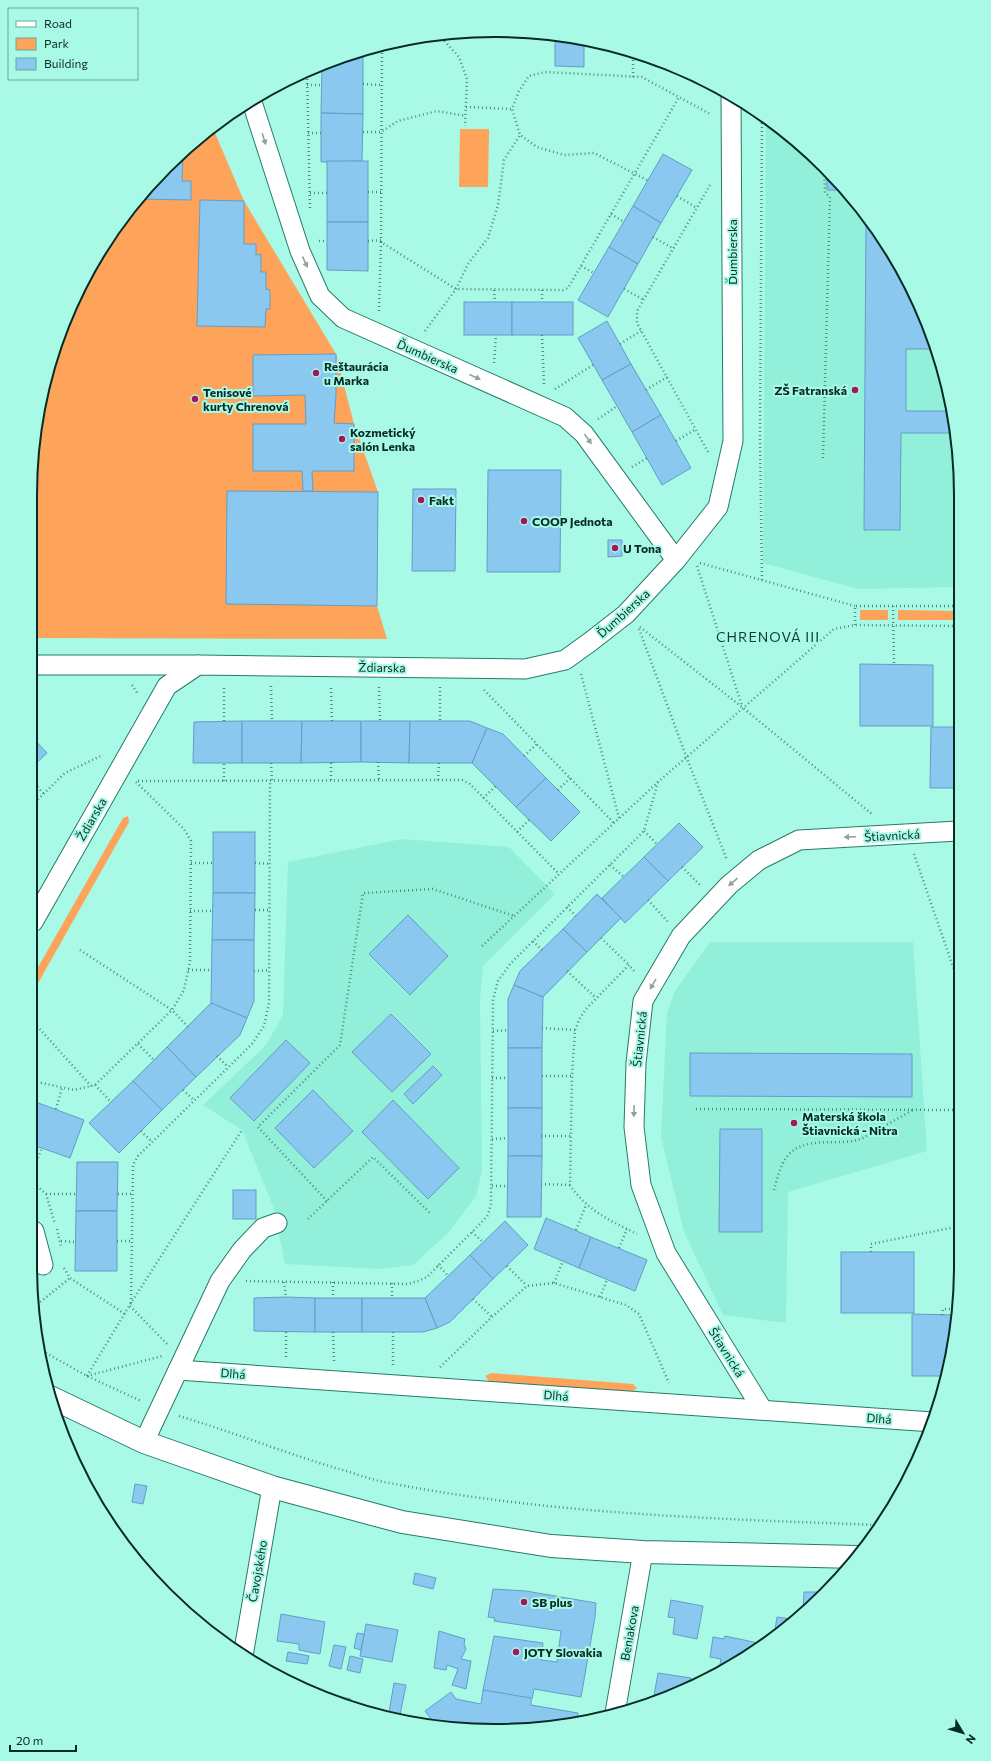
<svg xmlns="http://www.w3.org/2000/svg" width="991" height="1761" font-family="Commissioner,sans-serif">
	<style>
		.built { fill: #92efda }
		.green { fill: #fea35a }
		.building { fill: #8ac8f0; stroke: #629ec4 }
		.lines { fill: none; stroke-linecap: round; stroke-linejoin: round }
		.minor-casing { stroke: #257b6b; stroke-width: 21 }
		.tertiary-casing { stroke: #257b6b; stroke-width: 24 }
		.path { stroke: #528c7f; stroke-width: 2.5; stroke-dasharray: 1 3; stroke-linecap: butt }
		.minor { stroke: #fff; stroke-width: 19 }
		.tertiary { stroke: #fff; stroke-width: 22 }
		.oneway { fill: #8fa09d }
		.poi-dot { fill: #a4175c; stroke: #a8fae6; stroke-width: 1.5 }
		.labels { text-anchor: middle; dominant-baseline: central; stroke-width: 4; stroke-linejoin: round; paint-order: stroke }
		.street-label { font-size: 12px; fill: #072b25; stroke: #a8fae6 }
		.poi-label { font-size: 12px; font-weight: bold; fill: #072b25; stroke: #a8fae6; text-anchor: start }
		.quarter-label { font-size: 14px; letter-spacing: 1px; fill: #103d34; stroke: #a8fae6 }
		.rim { fill: none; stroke: #072b25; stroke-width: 2 }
	</style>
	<rect width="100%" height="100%" fill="#a8fae6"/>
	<g class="built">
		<path d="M766,121L824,166L883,237L936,346L957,435L958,587L858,589L763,563Z"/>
		<path d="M402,839L509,847L555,894L483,966L480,1000L482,1171L476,1196L450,1231L413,1265L381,1269L285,1264L273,1206L242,1130L203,1105L266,1045L283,1015L288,862Z"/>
		<path d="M710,942H913L927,1151L788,1192L786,1323L723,1315L684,1232L661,1137L667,1013L675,991Z"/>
	</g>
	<g class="green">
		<path d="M212,126L244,201L336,354L354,424L378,492L377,606L387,639L32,638L31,465L46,375L92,263L146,188Z"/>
		<path d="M460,129H489L488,187H459Z"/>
		<rect x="860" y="610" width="28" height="10"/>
		<path d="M898,610L958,611V620H898Z"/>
		<path d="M128,816L129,822L33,992V976L123,818Z"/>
		<path d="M491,1373L633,1384L637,1388L632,1392L489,1381L485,1376Z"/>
	</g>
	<g class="building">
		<path d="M555,34L584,40V67L555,66Z"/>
		<path d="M363,50V54H354Z"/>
		<path d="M354,54H363V114L321,113L322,66Z"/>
		<path d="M321,113L363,114L362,161L321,162Z"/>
		<path d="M183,154L182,181H191V200L138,199L146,188Z"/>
		<path d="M663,154L692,170L661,223L633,206Z"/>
		<rect x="327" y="161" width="41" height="61"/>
		<path d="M827,170L844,190H827Z"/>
		<path d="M200,200L244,201V244H256V255L261,254V272H266V289L270,290V309H266L265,327L197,326Z"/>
		<path d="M633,206L661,223L638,264L609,247Z"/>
		<path d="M866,218L883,237L937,349H906V411H951L957,433H901L900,530H864Z"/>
		<path d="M327,222H368V271L327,270Z"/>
		<path d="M609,247L638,264L608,317L578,300Z"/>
		<rect x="464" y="302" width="48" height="33"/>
		<rect x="512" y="302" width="61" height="33"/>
		<path d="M607,321L631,364L602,380L578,338Z"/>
		<path d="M336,354V395L334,423L354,424V471H312L313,491H303L302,471H253V424H306L305,395L253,396V355Z"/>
		<path d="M631,364L661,415L632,432L602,380Z"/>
		<path d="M661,415L691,468L662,485L632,432Z"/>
		<path d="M488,470H561L560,572H487Z"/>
		<path d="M413,489H456L455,571H412Z"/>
		<path d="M227,491L378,492L377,606L226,604Z"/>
		<path d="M608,540H622V556L608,557Z"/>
		<path d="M860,664L933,665V726H860Z"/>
		<path d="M242,721V763H193L194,722Z"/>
		<path d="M242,721H302L301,763H242Z"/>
		<path d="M302,721H361V762L301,763Z"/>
		<path d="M361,721H410L409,763L361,762Z"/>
		<path d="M410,721H470L487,728L472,763H409Z"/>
		<path d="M931,727H958V788H930Z"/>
		<path d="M487,728L503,734L546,778L516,807L472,763Z"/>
		<path d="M32,737L47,753L32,767Z"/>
		<path d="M546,778L580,812L551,841L516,807Z"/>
		<path d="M679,823L703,847L668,881L644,857Z"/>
		<rect x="213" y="832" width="42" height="61"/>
		<path d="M644,857L668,881L625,923L602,898Z"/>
		<path d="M213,893H255L254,940H212Z"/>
		<path d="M597,894L621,918L587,952L563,929Z"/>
		<path d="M408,915L448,956L410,995L369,954Z"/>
		<path d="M563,929L587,952L543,997L514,985L520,971Z"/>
		<path d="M212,940H254V1001L247,1018L211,1003Z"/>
		<path d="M514,985L543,997L542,1048H508V999Z"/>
		<path d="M211,1003L247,1018L240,1035L196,1077L167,1047Z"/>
		<path d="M391,1014L431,1054L392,1092L352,1052Z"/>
		<path d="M286,1040L310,1063L254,1121L230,1098Z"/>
		<path d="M167,1047L196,1077L162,1110L133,1081Z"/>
		<rect x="508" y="1048" width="34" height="60"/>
		<path d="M690,1053L912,1054V1097L690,1096Z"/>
		<path d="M433,1066L442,1075L413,1104L404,1094Z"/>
		<path d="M133,1081L162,1110L119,1153L89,1123Z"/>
		<path d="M313,1090L353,1131L314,1168L275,1128Z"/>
		<path d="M393,1100L459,1168L428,1199L362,1132Z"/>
		<path d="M33,1101L84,1120L70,1158L33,1145Z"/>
		<rect x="508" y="1108" width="34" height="48"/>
		<path d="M720,1129H762V1232H719Z"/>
		<path d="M508,1156H542L541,1217H507Z"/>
		<path d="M77,1162H118L117,1211H76Z"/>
		<rect x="233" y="1190" width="23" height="29"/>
		<path d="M76,1211H117V1271H75Z"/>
		<path d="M546,1218L591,1237L579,1268L534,1249Z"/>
		<path d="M505,1221L528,1245L493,1279L470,1255Z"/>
		<path d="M591,1237L647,1260L635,1291L579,1268Z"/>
		<rect x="841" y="1252" width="73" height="61"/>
		<path d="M470,1255L493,1279L450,1322L437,1328L425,1298Z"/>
		<path d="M286,1297L315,1298V1332L254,1331V1298Z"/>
		<rect x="315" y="1298" width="47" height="34"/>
		<path d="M362,1298H425L437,1328L423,1332H362Z"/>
		<path d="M912,1314L956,1315L944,1376H912Z"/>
		<path d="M135,1484L147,1486L143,1504L132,1502Z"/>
		<path d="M415,1573L436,1578L433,1589L413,1584Z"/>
		<path d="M493,1589L526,1591L596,1603L595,1617L581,1697L534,1689L532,1699L483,1690L494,1636L543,1643L541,1660L557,1662L561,1631L494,1621L495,1618L488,1617Z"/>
		<path d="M804,1592H822V1596L805,1613H803Z"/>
		<path d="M671,1600L703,1606L697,1639L673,1634L675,1618L668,1617Z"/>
		<path d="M281,1614L325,1622L320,1654L299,1650V1644L277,1641Z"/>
		<path d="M777,1617L797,1620L774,1636Z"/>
		<path d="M366,1624L398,1630L392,1662L360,1656Z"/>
		<path d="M439,1631L465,1639L464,1644L466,1649L461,1659L471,1661L466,1689L452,1685L458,1669L447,1665L446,1670L434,1668Z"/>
		<path d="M357,1633L364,1634L361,1650L354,1648Z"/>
		<path d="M725,1636L758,1643L757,1648L723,1671L719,1670L721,1659L710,1657L713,1637L724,1639Z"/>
		<path d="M334,1645L346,1647L341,1669L329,1666Z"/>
		<path d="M288,1652L309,1656L307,1664L286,1661Z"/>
		<path d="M350,1656L363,1659L360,1673L347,1670Z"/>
		<path d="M658,1673L691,1678L689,1688L673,1696L653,1702Z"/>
		<path d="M284,1680L305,1683L304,1688L290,1683Z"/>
		<path d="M394,1683L406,1685L399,1720L388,1718Z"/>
		<path d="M483,1690L531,1698V1705L578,1713L577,1723L526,1730L437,1727L425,1711L451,1692L456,1699L481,1704Z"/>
		<path d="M319,1692L351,1699L349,1705L319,1694Z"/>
	</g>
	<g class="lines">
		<defs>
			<g id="minor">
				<path d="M252,102L300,251L320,296L343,318L565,417L584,434L676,560"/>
				<path d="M32,665H198"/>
				<path d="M33,922L167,686L198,665L525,669L565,660L590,642L626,614L676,560L718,507L733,441L731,95"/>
				<path d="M34,1231L43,1265"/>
				<path d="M178,1370L933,1422"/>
				<path d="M762,1409L666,1253L641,1185L634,1127L636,1063L643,1001L681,936L729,885L759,860L799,840L958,831"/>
				<path d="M144,1442L220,1281L242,1250L263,1228L277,1223"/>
				<path d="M243,1656L272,1487"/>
				<path d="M615,1713L643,1552"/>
			</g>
			<path id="tertiary" d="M50,1397L144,1442L272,1487L402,1522L551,1546L643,1552L857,1557"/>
		</defs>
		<use href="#minor" class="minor-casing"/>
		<use href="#tertiary" class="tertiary-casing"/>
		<g class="path">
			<path d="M439,35L459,57L467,79L465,126"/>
			<path d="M633,52V77"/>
			<path d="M307,71L310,210"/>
			<path d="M363,84L381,85"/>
			<path d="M307,85H321"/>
			<path d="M466,107L512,109"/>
			<path d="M363,132H381L398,121L437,111L466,116"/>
			<path d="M308,133H321"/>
			<path d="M647,180L594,153L564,155L537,147L520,135L512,109L519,91L529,76L545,72L642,77L710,114"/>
			<path d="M368,192H381"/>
			<path d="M310,193H327"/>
			<path d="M677,196L697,208"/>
			<path d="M611,214L624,222"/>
			<path d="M653,237L674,249"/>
			<path d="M319,241H327"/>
			<path d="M368,241L381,240"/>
			<path d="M381,242L382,45"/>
			<path d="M581,266L594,273"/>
			<path d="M624,289L644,300"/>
			<path d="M494,290L495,302"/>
			<path d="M542,290V302"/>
			<path d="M379,311L381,242L456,289L563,290L568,288L679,97"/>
			<path d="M425,331L456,289L468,264L488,238L498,205L504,160L520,135"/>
			<path d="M542,335L544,385"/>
			<path d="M620,344L641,331"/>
			<path d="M494,363L496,335"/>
			<path d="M555,389L593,365"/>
			<path d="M646,390L667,377"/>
			<path d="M598,419L617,406"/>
			<path d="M676,441L696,429"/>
			<path d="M708,452L637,323V311L710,185"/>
			<path d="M823,458L830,197L825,193L824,166"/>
			<path d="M632,467L647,458"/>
			<path d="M700,563L855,606"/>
			<path d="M697,566L742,706"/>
			<path d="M762,580L760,438L762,118"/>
			<path d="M893,606L894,665"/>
			<path d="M855,625V606H958"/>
			<path d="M640,627L742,707L873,815"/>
			<path d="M639,629L686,756L727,860"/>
			<path d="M581,674L619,818"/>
			<path d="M132,685L138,694"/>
			<path d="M271,686L272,721"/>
			<path d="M379,687L380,721"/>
			<path d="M440,687V721"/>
			<path d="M331,688L332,721"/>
			<path d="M484,690L614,823"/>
			<path d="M32,691L38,687"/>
			<path d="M224,721V686"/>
			<path d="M524,756L537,744"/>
			<path d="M378,762L379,780"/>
			<path d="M271,763L272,780"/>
			<path d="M331,763V780"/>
			<path d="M438,780L439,762"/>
			<path d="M32,781L44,794"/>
			<path d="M138,781L462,780L470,784L559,874"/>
			<path d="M224,781V763"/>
			<path d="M558,790L570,778"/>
			<path d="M483,798L496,786"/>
			<path d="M32,805L65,773L103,755"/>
			<path d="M644,831L657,844"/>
			<path d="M517,832L529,820"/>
			<path d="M914,854L959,984"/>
			<path d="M191,863H213"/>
			<path d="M255,863L270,864"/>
			<path d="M610,865L624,877"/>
			<path d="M682,867L700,885"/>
			<path d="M648,900L668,922"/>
			<path d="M567,907L576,916"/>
			<path d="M255,910H270"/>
			<path d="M190,911H213"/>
			<path d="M601,938L629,965"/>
			<path d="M533,941L542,950"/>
			<path d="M482,946L658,782L834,629L855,625L958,626"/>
			<path d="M80,950L172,1010L188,1027"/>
			<path d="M188,970H212"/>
			<path d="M254,971L269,970"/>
			<path d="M567,971L596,998"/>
			<path d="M634,971L629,965L586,1009L580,1018L575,1030L572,1076L570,1185C586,1210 611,1221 637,1234"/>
			<path d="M37,1026L91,1086"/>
			<path d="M542,1028L575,1030"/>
			<path d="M493,1031L508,1030"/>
			<path d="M138,1044L154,1060"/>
			<path d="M217,1056L228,1067"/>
			<path d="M542,1076H572"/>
			<path d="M492,1078H508"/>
			<path d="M33,1081L74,1090L95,1085L172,1010L184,990L190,962L191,841L184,829L136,782"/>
			<path d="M95,1085L111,1102"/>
			<path d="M183,1090L194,1100"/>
			<path d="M56,1109L62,1088"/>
			<path d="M696,1109L959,1110"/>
			<path d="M141,1131L152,1142"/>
			<path d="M541,1136H571"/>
			<path d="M492,1139L508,1138"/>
			<path d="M33,1169L42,1148"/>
			<path d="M34,1183L46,1194L55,1224"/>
			<path d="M541,1184L570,1185"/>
			<path d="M492,1186H508"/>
			<path d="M774,1190C777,1180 780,1166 786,1158C803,1134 837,1147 861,1139L913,1110"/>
			<path d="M46,1194H76"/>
			<path d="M118,1194H132"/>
			<path d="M327,1201L258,1127L340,1045L363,893L433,889L514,916"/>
			<path d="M308,1219L373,1157L430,1213"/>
			<path d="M57,1229L61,1247"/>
			<path d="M576,1230L586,1205"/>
			<path d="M472,1232L483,1242"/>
			<path d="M61,1241L75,1242"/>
			<path d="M117,1241H132"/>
			<path d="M619,1248L627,1229"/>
			<path d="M871,1252V1244L960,1226"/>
			<path d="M438,1265L448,1276"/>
			<path d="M507,1266L527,1286"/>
			<path d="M64,1268L70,1278L125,1314"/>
			<path d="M246,1281L408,1284L418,1281L427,1277L481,1223L488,1215L491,1204L493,1000L498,981L510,964L644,831L658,782"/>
			<path d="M284,1282L286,1297"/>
			<path d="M333,1282V1298"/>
			<path d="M392,1283V1298"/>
			<path d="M554,1283L563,1261"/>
			<path d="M600,1297L607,1280"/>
			<path d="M473,1299L492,1317"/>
			<path d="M131,1303L133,1165L138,1156L252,1044L264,1026L269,1003L270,780"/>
			<path d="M130,1306L168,1345"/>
			<path d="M34,1307L70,1278"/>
			<path d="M942,1315L943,1309H957"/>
			<path d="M333,1332L334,1361"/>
			<path d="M39,1349L87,1376L141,1401"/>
			<path d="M286,1357V1331"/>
			<path d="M393,1365V1332"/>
			<path d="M440,1367L492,1317L527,1286L554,1283L626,1305L639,1314L669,1383"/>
			<path d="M87,1376L131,1303L242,1130"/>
			<path d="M87,1376L162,1356"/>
			<path d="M179,1416C233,1432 285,1453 339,1469C354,1473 369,1479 384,1482C547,1514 714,1519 880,1525"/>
		</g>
		<use href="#minor" class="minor"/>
		<use href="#tertiary" class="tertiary"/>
	</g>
	<defs><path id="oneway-solid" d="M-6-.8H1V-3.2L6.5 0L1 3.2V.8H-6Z"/></defs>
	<g class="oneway">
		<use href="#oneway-solid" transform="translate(264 139) rotate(72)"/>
		<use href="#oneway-solid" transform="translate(305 262) rotate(66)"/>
		<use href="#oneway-solid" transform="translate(475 377) rotate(24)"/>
		<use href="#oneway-solid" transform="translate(588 439) rotate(54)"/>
		<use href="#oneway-solid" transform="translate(850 837) rotate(177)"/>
		<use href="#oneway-solid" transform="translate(733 882) rotate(139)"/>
		<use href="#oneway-solid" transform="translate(653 984) rotate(120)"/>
		<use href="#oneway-solid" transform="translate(634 1111) rotate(92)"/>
	</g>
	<g class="poi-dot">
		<circle cx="316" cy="373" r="4"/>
		<circle cx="855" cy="390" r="4"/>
		<circle cx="195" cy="399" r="4"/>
		<circle cx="342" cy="439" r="4"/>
		<circle cx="421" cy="500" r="4"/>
		<circle cx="524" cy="521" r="4"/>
		<circle cx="615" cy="548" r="4"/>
		<circle cx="794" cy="1123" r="4"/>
		<circle cx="524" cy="1602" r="4"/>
		<circle cx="516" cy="1652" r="4"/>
	</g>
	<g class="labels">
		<g class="street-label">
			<text transform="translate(732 252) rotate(-90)">Ďumbierska</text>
			<text transform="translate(428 356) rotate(24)">Ďumbierska</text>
			<text transform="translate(623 613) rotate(-42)">Ďumbierska</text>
			<text transform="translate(382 667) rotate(1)">Ždiarska</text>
			<text transform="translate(91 819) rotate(-60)">Ždiarska</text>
			<text transform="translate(892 835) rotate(-3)">Štiavnická</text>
			<text transform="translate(639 1039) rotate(-84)">Štiavnická</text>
			<text transform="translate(727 1352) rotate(58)">Štiavnická</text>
			<text transform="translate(233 1373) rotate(4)">Dlhá</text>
			<text transform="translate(556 1395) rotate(4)">Dlhá</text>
			<text transform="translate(879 1418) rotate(4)">Dlhá</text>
			<text transform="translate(257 1571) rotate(-80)">Čavojského</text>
			<text transform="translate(629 1633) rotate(-80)">Beniakova</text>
		</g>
		<g class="poi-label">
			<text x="324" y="366">Reštaurácia<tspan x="324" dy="14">u Marka</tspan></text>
			<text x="847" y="390" text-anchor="end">ZŠ Fatranská</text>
			<text x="203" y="392">Tenisové<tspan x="203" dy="14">kurty Chrenová</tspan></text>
			<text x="350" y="432">Kozmetický<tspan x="350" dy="14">salón Lenka</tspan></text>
			<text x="429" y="500">Fakt</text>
			<text x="532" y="521">COOP Jednota</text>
			<text x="623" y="548">U Tona</text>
			<text x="802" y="1116">Materská škola<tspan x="802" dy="14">Štiavnická - Nitra</tspan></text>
			<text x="532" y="1602">SB plus</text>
			<text x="524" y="1652">JOTY Slovakia</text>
		</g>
		<g class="quarter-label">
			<text x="768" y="636">CHRENOVÁ III</text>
		</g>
	</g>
	<path d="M0 0H991V1761H0ZM495 37H496A458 458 0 0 1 954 495V1266A458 458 0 0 1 496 1724H495A458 458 0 0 1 37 1266V495A458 458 0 0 1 495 37Z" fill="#a8fae6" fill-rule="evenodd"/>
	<path class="rim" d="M495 37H496A458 458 0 0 1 954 495V1266A458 458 0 0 1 496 1724H495A458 458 0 0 1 37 1266V495A458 458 0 0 1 495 37Z"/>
	<rect x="8" y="8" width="130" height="72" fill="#a8fae6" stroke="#68a799"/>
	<rect x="16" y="21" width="20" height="6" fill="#ffffff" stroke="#68a799"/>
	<text x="44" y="28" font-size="12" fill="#072b25">Road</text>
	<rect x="16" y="38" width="20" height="12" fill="#fea35a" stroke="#68a799"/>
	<text x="44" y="48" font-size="12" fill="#072b25">Park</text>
	<rect x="16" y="58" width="20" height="12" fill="#8ac8f0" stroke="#68a799"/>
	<text x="44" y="68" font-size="12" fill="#072b25">Building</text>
	<g transform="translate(963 1733) rotate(128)" stroke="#a8fae6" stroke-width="3" paint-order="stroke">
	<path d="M0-3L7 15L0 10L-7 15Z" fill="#072b25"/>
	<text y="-6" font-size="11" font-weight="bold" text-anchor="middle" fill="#072b25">N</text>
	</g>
	<path d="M10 1745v6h66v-6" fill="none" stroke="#072b25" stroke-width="2"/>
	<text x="16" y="1745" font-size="12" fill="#072b25" stroke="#a8fae6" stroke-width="3" paint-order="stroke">20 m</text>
</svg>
